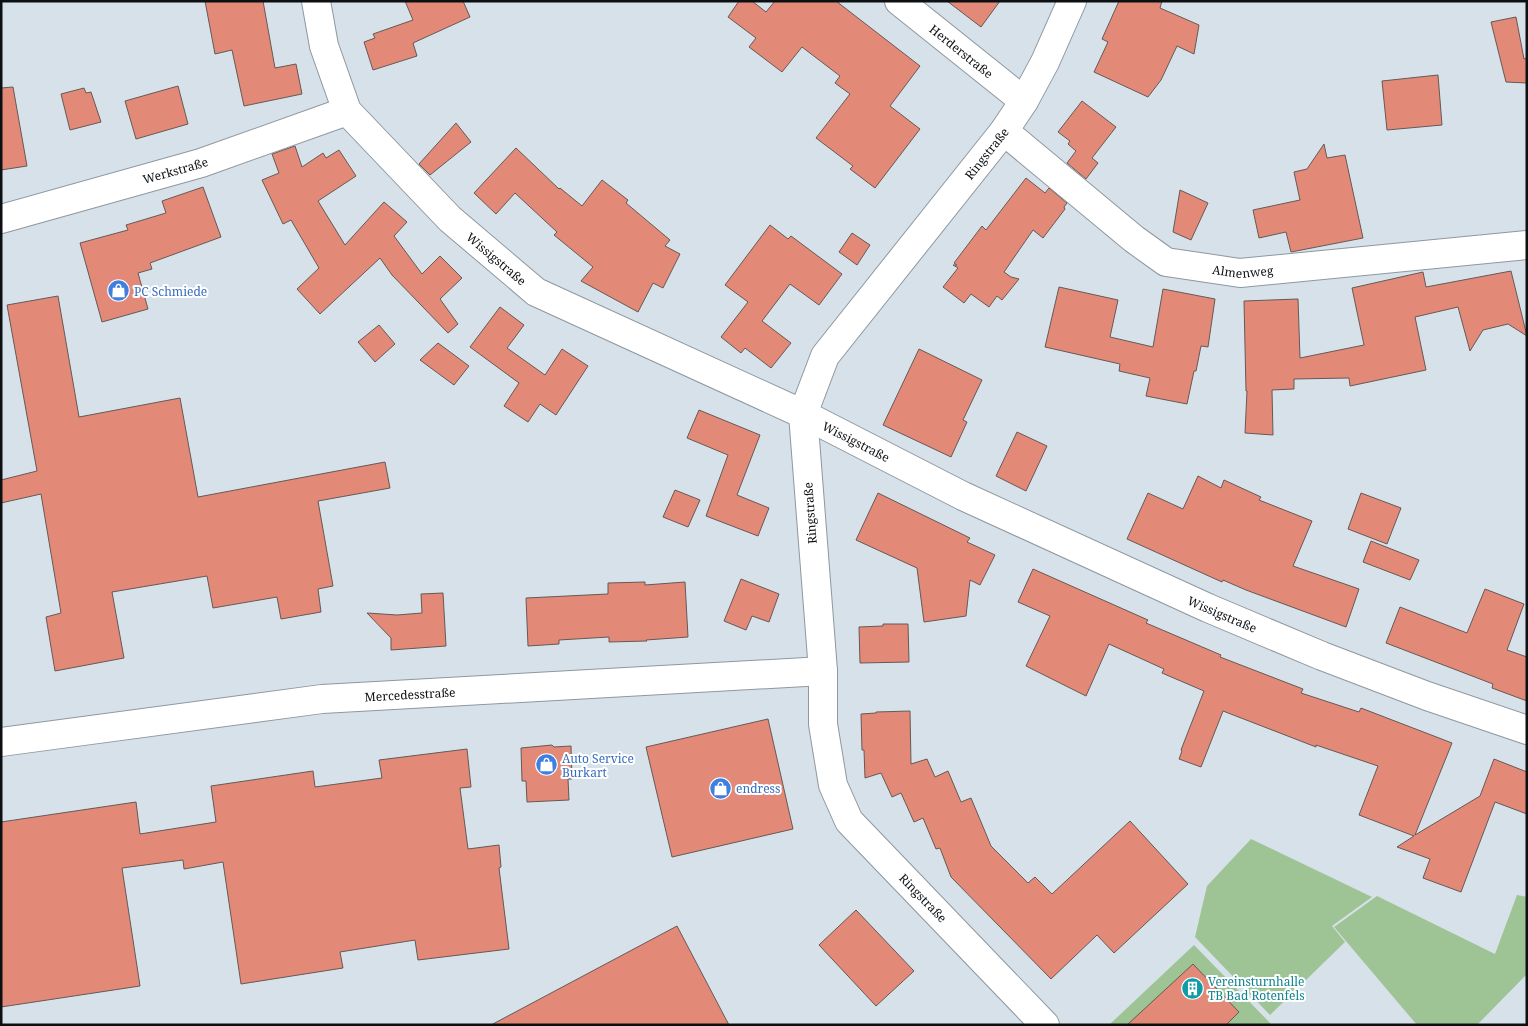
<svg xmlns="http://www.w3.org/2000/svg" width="1528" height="1026" font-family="'Noto Serif',serif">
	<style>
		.green { fill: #9ec495 }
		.building { fill: #e38977; stroke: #655956 }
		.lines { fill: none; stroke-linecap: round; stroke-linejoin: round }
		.minor-casing { stroke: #8e989f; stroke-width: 30 }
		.minor { stroke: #fff; stroke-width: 28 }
		.labels { text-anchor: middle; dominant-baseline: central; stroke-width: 4; stroke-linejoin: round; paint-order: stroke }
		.street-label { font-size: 12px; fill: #0d1013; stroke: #fff }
		.shop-label { font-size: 12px; fill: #366cbe; stroke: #fff; text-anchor: start }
		.culture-label { font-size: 12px; fill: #0d838f; stroke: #fff; text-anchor: start }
	</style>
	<rect width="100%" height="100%" fill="#d7e1ea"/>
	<g class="green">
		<path d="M1251,839L1372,897L1332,926L1345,942L1270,1015L1195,937L1207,886Z"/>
		<path d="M1517,895L1527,897V974L1477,1025H1417L1334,927L1377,896L1495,954Z"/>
		<path d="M1194,945L1272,1025H1109Z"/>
	</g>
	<g class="building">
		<path d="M205,1H263L275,68L296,64L302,94L244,106L232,50L215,54Z"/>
		<path d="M405,1H463L470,17L413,43L417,56L373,70L364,42L375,38L373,34L413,20Z"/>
		<path d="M739,1H752L766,12L775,1H836L920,66L890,106L920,129L875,188L850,169L853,166L816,138L850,94L835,83L840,76L802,47L782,72L749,47L756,38L728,17Z"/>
		<path d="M947,1H1000L981,27Z"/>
		<path d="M1119,1H1162L1160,8L1199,25L1194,54L1177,46L1161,80L1148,97L1094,72L1108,42L1102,39Z"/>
		<path d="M1516,17L1524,59L1527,58V83L1506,82L1491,22Z"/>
		<path d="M1438,75L1442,125L1387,130L1382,81Z"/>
		<path d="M178,86L188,124L136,139L125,101Z"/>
		<path d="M13,87L27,166L1,170V88Z"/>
		<path d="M84,88L86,93L91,92L101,122L70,130L61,94Z"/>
		<path d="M1082,101L1116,127L1092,158L1098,163L1086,179L1067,163L1076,151L1068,144L1070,141L1058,132Z"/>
		<path d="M456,123L471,142L430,175L419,164Z"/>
		<path d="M1324,144L1327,158L1345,155L1363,238L1291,252L1286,232L1259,238L1253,210L1300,200L1294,172L1307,169Z"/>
		<path d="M295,146L302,167L323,153L326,158L339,150L356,176L318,201L345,245L384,202L407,222L394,236L422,274L440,256L462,278L440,299L458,324L448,333L392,275L380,258L320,314L297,289L319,268L291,220L283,224L262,180L279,173L272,154Z"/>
		<path d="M516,148L559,189L560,188L582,206L602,180L628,200L626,203L670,240L665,246L680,254L663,288L653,283L638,312L581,281L593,267L554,235L557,232L515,193L496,214L474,193Z"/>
		<path d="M1026,178L1045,193L1049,188L1067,203L1064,207L1065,209L1043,238L1033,230L1004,272L1011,277L1019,279L1002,300L997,296L989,307L971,294L964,303L943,287L958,268L953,265H957L954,263L982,226L986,230Z"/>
		<path d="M203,187L221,237L150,263L152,269L138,273L148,309L102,322L80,243L128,230L126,225L166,213L162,201Z"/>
		<path d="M1180,190L1208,203L1191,240L1173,232Z"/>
		<path d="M770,225L788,239L791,236L842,274L819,305L790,284L762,321L791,343L771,368L745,348L741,353L721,337L748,302L725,285Z"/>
		<path d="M852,233L870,245L857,265L839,252Z"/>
		<path d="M1511,271L1527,336L1508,324L1483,330L1470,351L1458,307L1415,317L1426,370L1350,386L1349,378L1294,379V389L1272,390L1273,435L1245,433L1247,391H1246L1244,301L1298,299L1300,358L1364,345L1352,288L1423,272L1426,287Z"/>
		<path d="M1059,287L1118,300L1110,337L1153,347L1163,289L1215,299L1208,347L1201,346L1196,371H1194L1187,404L1146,396L1150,378L1119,371L1120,364L1045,347Z"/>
		<path d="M58,296L79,417L180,398L198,497L385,462L390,488L318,501L333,586L318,589L321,612L281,619L277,597L213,608L207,576L112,592L124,658L55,671L46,617L61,613L41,494L1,503V480L37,471L7,305Z"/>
		<path d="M500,307L524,325L507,348L545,375L562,349L588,366L556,415L540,404L528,422L504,406L519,383L470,347Z"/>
		<path d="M379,325L395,344L375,362L358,342Z"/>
		<path d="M438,343L469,366L454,385L420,360Z"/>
		<path d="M919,349L982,380L963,420L967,422L951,457L883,425Z"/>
		<path d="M699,410L760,435L737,495L769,508L758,536L706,516L728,455L687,438Z"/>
		<path d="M1017,432L1047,446L1026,491L996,476Z"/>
		<path d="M1198,476L1221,488L1224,480L1261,497L1259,500L1312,521L1293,566L1359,589L1346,627L1246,590L1223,580L1222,582L1127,539L1148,493L1183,509Z"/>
		<path d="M675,490L700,500L688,527L663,517Z"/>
		<path d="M878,493L970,538L967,542L995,555L980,585L970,580L966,616L924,622L917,568L856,540Z"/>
		<path d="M1361,493L1401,508L1387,544L1348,529Z"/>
		<path d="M1371,541L1419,560L1410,580L1363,562Z"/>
		<path d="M1033,569L1148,620L1146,623L1221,655L1220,657L1303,689L1301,693L1359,712L1361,708L1452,743L1415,835L1480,796L1494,759L1527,772V814L1495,802L1461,892L1423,878L1430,859L1397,847L1414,836L1359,815L1378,766L1316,745V747L1223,711L1201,767L1179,759L1182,751L1181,750L1204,691L1162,673L1164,669L1109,644L1086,696L1026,666L1050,616L1018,602Z"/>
		<path d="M741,579L779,594L769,622L752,616L746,630L724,621Z"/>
		<path d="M645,582V585L685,582L688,637L646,640L647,641L609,642V637L559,640V644L528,646L526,598L608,594V583Z"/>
		<path d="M1485,589L1524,604L1507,650L1527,657V701L1492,688L1493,684L1386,643L1400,607L1467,633Z"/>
		<path d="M443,593L446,646L391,650V638L367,613L397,615L422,613L421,594Z"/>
		<path d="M883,624H908L909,662L860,663L859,627L883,626Z"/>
		<path d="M910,711L911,764L927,759L935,777L948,771L961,802L971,798L991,846L1028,883L1035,877L1052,894L1130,821L1188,884L1114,953L1097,935L1051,979L951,877L940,848L936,849L923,818L914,822L901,793L892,797L881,773L865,778L864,750H862L861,714L876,713V712Z"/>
		<path d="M768,719L793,829L672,857L646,747Z"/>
		<path d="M552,745L554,747L571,746L572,779H568L569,800L527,802L526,781H522L521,748Z"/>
		<path d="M467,749L471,787L460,788L468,849L499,845L501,867L499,868L509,949L418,960L415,940L340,952L343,968L241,984L223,862L184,869L183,860L122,868L140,986L1,1007V822L136,802L140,834L216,822L211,786L313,771L315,787L382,778L379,760Z"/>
		<path d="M856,910L914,971L876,1006L819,945Z"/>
		<path d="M677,926L729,1025H491Z"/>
		<path d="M1193,964L1239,1012L1226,1025H1127Z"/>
	</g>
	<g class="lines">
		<defs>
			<g id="minor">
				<path id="s1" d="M316,1L324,46L347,111L450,219L536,292L803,414L963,496L1208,608L1322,656L1427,696L1527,730"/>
				<path id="s2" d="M899,1L1024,101"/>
				<path id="s3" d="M1004,131L1134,239L1166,262L1240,273L1527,245"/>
				<path id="s4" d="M1,219L201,163L347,111"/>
				<path id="s5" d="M1,742L322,699L823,671"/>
				<path id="s6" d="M1045,1025L849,821L833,785L823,724V671L803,414L825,356L1004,131L1024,101L1045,62L1072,1"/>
			</g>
		</defs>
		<use href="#minor" class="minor-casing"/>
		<use href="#minor" class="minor"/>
	</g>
	<defs>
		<symbol id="shop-disc" viewBox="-11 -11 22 22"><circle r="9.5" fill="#3f7fe0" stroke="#fff"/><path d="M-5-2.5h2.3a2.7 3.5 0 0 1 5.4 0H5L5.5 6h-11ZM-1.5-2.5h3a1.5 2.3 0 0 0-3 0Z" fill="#fff"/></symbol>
		<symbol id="building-disc" viewBox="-11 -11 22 22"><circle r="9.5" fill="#0f9aa8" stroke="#fff"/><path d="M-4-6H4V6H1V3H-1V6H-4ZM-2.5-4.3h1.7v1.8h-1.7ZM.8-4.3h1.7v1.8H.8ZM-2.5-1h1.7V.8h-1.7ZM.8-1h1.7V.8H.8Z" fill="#fff"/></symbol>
	</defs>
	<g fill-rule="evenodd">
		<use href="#shop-disc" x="106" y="278" width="25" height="25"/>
		<use href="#shop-disc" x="534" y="752" width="25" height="25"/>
		<use href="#shop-disc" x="708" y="776" width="25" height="25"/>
		<use href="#building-disc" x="1180" y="976" width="25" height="25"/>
	</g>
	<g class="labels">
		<g class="street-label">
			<text stroke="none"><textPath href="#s2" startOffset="80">Herderstraße</textPath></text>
			<text stroke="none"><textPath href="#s6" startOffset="1016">Ringstraße</textPath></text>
			<text stroke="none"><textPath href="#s4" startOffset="181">Werkstraße</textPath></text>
			<text stroke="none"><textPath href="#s1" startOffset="325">Wissigstraße</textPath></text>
			<text stroke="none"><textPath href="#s3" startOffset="286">Almenweg</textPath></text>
			<text stroke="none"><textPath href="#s1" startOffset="730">Wissigstraße</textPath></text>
			<text transform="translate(810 513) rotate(-94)">Ringstraße</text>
			<text stroke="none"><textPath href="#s1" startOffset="1135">Wissigstraße</textPath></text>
			<text stroke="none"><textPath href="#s5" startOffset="412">Mercedesstraße</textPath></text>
			<text transform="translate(923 898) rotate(46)">Ringstraße</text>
		</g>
		<g class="shop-label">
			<text x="134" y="291">PC Schmiede</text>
			<text x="562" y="758">Auto Service<tspan x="562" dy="14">Burkart</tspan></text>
			<text x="736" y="788">endress</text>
		</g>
		<g class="culture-label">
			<text x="1208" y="981">Vereinsturnhalle<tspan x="1208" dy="14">TB Bad Rotenfels</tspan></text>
		</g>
	</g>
	<rect width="1528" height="1026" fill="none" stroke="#0d1013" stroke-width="5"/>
</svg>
